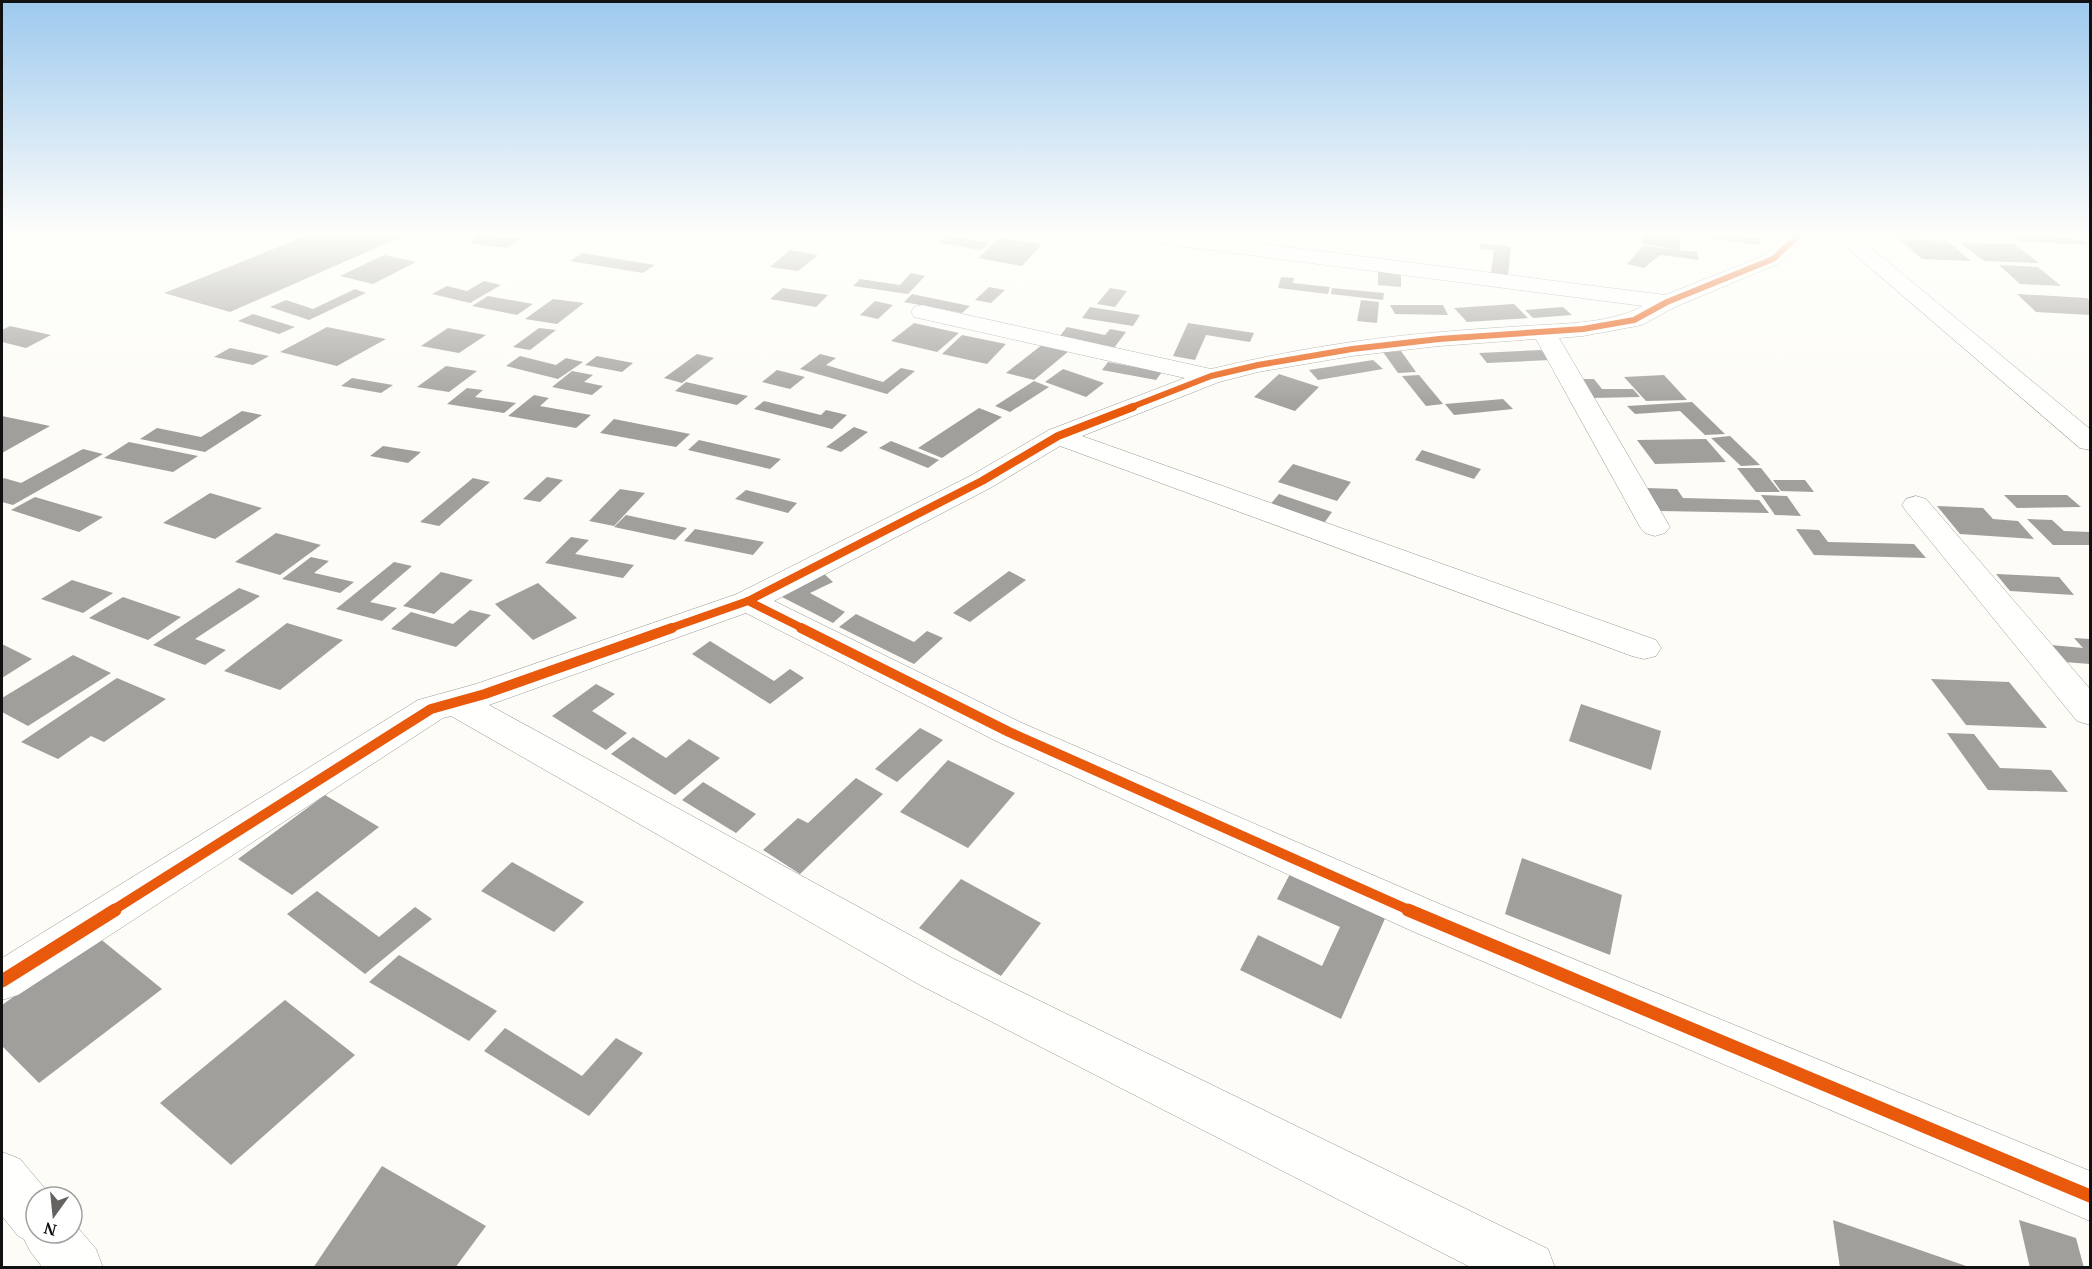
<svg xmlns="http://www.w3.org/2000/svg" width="2092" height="1269" font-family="'PT Serif',serif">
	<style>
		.building { fill: #a19f9c }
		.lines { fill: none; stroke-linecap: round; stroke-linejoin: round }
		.street-casing { stroke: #979795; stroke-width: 1 }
		.street { fill: #fffffe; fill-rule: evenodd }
		.cycleway-far3-casing { stroke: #fff; stroke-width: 8 }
		.cycleway-far2-casing { stroke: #fff; stroke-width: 11 }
		.cycleway-far1-casing { stroke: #fff; stroke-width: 14 }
		.cycleway-casing { stroke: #fff; stroke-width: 16 }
		.cycleway-far3 { stroke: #e8590c; stroke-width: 6 }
		.cycleway-far2 { stroke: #e8590c; stroke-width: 8 }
		.cycleway-far1 { stroke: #e8590c; stroke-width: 10 }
		.cycleway { stroke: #e8590c; stroke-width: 13 }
	</style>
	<rect width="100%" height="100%" fill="#fdfcf7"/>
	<g class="building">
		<path d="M313,233H410L230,312L164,293Z"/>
		<path d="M1643,233L1680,235V250L1642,244Z"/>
		<path d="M1713,233L1759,238L1761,245L1714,239Z"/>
		<path d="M1892,233H1930L1936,237L1898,238Z"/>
		<path d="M2012,233H2055L2061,238L2083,240L2090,245L2021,241Z"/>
		<path d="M482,234L520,239L507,248L469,243Z"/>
		<path d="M948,235L989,243L981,250L939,243Z"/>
		<path d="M999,238L1042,244L1022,266L978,258Z"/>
		<path d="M1899,239L1947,241L1971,261L1922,259Z"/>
		<path d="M1480,243L1511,247L1508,275L1491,273L1494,250L1480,249Z"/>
		<path d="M1961,243L2014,244L2039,263L1984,261Z"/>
		<path d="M1643,246L1697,252L1699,260L1660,255L1644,268L1627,264Z"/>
		<path d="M790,250L818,255L798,271L770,267Z"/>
		<path d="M582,253L655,265L643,273L570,261Z"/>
		<path d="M384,255L416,262L373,284L340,276Z"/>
		<path d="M1999,265L2038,267L2061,286L2020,284Z"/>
		<path d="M1378,268L1401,271V287L1378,285Z"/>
		<path d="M911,273L925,276L908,294L853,286L860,279L900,285Z"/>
		<path d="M1281,277L1294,278L1293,283L1330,287L1328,294L1278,288Z"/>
		<path d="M484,281L501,285L470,303L432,294L447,286L467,291Z"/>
		<path d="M989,287L1005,290L991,303L975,300Z"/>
		<path d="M783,288L828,295L816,307L770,299Z"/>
		<path d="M1110,288L1127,291L1115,307L1097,304Z"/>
		<path d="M1332,288L1384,293L1383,300L1331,294Z"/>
		<path d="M355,289L366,293L309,320L270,307L286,300L313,309Z"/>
		<path d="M912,294L970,306L962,313L904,302Z"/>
		<path d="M2017,294L2087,298L2090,301V315L2036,312Z"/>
		<path d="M488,296L533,304L517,315L472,306Z"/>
		<path d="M553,299L584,303L557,324L525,319Z"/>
		<path d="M1361,300L1379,302L1377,323L1357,321Z"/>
		<path d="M875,301L893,305L878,319L860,315Z"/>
		<path d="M1514,304L1528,318L1467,322L1454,308Z"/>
		<path d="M1390,305H1443L1448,315L1395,314Z"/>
		<path d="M1090,307L1140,315L1133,326L1082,318Z"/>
		<path d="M1563,307L1572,315L1533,318L1525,310Z"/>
		<path d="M253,314L295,327L279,334L238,321Z"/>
		<path d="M914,323L959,333L937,352L891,341Z"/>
		<path d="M1188,323L1254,333L1250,342L1206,335L1195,360L1173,356Z"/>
		<path d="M10,326L51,335L26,348L2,342V330Z"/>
		<path d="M327,327L386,339L337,366L280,352Z"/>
		<path d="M1067,327L1105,335L1110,329L1126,332L1114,348L1059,337Z"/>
		<path d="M448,328L486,335L459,353L421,346Z"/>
		<path d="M539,328L556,330L530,350L513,347Z"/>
		<path d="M962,335L1006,344L987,364L942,354Z"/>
		<path d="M1043,344L1069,351L1034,380L1006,373Z"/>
		<path d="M230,348L269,356L253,365L214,357Z"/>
		<path d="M1541,350L1550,360L1487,363L1479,353Z"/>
		<path d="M1401,351L1416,372L1398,373L1383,352Z"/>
		<path d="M697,354L714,358L682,383L664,378Z"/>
		<path d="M820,354L836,358L826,365L883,382L901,368L915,371L887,394L800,369Z"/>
		<path d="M520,356L556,365L566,358L583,362L558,379L506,366Z"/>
		<path d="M597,356L633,363L622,372L585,365Z"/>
		<path d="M1373,360L1383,369L1318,380L1309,370Z"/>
		<path d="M1108,362L1162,372L1156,380L1102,370Z"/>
		<path d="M446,366L477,371L449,392L417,387Z"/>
		<path d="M1063,369L1104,383L1086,397L1045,382Z"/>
		<path d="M777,370L805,377L790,389L762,382Z"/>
		<path d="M572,371L593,375L584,382L603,386L592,395L552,387Z"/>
		<path d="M1279,374L1319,387L1295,411L1254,397Z"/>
		<path d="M1419,375L1443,404L1426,406L1402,376Z"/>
		<path d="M1664,375L1687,400L1646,401L1624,377Z"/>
		<path d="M352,378L393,385L381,393L341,386Z"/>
		<path d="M1577,379H1594L1602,389H1633L1640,397L1591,398Z"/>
		<path d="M1034,381L1049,387L1010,412L995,406Z"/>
		<path d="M686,382L748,396L737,405L675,391Z"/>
		<path d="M467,388L483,390L475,397L516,403L504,413L447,404Z"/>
		<path d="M534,395L549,398L540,406L591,415L576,428L508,416Z"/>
		<path d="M1503,399L1513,409L1454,415L1445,404Z"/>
		<path d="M764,401L821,415L826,410L847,415L832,429L754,409Z"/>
		<path d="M1692,402L1725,434L1705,435L1680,411L1635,414L1627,406Z"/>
		<path d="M979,408L1002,417L942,458L918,448Z"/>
		<path d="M242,411L262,415L205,452L140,439L157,428L201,437Z"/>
		<path d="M2,416L50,426L2,453Z"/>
		<path d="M614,419L690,434L676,447L600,433Z"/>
		<path d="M854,427L868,432L841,452L826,447Z"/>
		<path d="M1730,436L1760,465L1741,466L1711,438Z"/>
		<path d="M1706,439L1726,462L1655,464L1637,440Z"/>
		<path d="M699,440L781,459L770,469L688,450Z"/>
		<path d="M891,441L939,460L928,468L879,448Z"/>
		<path d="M129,442L198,456L173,472L104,458Z"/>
		<path d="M383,446L421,452L408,463L370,456Z"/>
		<path d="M83,449L103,454L13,505L2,502V480L4,478L21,483Z"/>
		<path d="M1422,450L1481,469L1474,479L1415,460Z"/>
		<path d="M1293,464L1351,482L1337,501L1278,482Z"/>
		<path d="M1737,468H1761L1780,492H1756Z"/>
		<path d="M547,477L563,480L540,502L523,499Z"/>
		<path d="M473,478L490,482L439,526L420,522Z"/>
		<path d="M1773,480H1805L1814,492L1781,491Z"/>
		<path d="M1646,488L1677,489L1683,498L1759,500L1769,513L1660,511Z"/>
		<path d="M620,489L645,493L614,526L589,521Z"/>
		<path d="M746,490L797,503L788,513L735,499Z"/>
		<path d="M210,493L262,508L215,539L163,523Z"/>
		<path d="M1279,494L1332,512L1322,526L1268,507Z"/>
		<path d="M1761,495L1787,496L1801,516L1775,515Z"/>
		<path d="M2004,495H2067L2081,507L2017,508Z"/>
		<path d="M35,497L103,517L79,532L11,510Z"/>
		<path d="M1937,506L1983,508L1993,519L2018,521L2034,539L1960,534Z"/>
		<path d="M626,515L687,528L675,540L614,527Z"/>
		<path d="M2027,519L2052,520L2064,531L2090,532V545H2053Z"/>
		<path d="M695,529L764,542L753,555L684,541Z"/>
		<path d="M1796,529L1819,530L1828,542L1914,544L1926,558L1814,555Z"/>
		<path d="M276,533L321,545L280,575L235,562Z"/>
		<path d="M571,537L589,540L575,554L634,565L623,578L545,563Z"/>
		<path d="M311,557L329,561L314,573L354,582L340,593L282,579Z"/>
		<path d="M394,562L412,566L370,602L397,608L382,621L336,609Z"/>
		<path d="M1009,571L1026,580L970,622L953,613Z"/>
		<path d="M441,572L473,580L434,614L403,606Z"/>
		<path d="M822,572L833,582L810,593L845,612L833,623L776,594Z"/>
		<path d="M1996,574L2059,577L2074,595L2010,591Z"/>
		<path d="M72,580L113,593L83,613L41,599Z"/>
		<path d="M538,583L577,618L533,640L495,604Z"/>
		<path d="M239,588L260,596L195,639L226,650L205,665L153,645Z"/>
		<path d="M123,597L181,617L148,640L89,618Z"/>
		<path d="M470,610L491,615L456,647L391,629L411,612L453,624Z"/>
		<path d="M856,614L914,642L927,631L943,638L914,664L839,627Z"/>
		<path d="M287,623L343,640L280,690L224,671Z"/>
		<path d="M2074,638L2090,639V664L2064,662L2051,645L2083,648Z"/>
		<path d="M710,641L774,681L790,669L804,678L770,704L692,654Z"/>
		<path d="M2,644L32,659L2,678Z"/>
		<path d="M73,655L111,673L28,726L2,712V698Z"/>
		<path d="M117,678L166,699L104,742L91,736L58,759L21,742Z"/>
		<path d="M1931,679L2009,682L2047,728L1966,725Z"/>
		<path d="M596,684L615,694L592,711L627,733L606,750L552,716Z"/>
		<path d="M1581,704L1661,731L1651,770L1569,741Z"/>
		<path d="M920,728L943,740L897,782L875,769Z"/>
		<path d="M1947,733L1974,734L2000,768L2051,770L2068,792L1988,790Z"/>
		<path d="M633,737L666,758L689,739L720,758L675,795L611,754Z"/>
		<path d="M948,760L1015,793L968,848L900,812Z"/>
		<path d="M856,778L883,794L800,874L763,850L798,818L808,823Z"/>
		<path d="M703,782L756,814L736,833L682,800Z"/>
		<path d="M325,795L379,827L292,895L238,859Z"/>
		<path d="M1522,858L1622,895L1610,955L1505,914Z"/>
		<path d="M512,862L584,902L554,932L481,891Z"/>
		<path d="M1291,872L1387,914L1341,1019L1240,970L1258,935L1322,966L1340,927L1277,899Z"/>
		<path d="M961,879L1041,923L1001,976L919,928Z"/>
		<path d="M317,891L379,937L415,907L432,919L365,974L287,914Z"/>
		<path d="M98,937L162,989L39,1083L2,1046V1005Z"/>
		<path d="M399,955L497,1011L469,1041L369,982Z"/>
		<path d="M285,1000L355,1055L231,1165L160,1103Z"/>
		<path d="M505,1028L582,1076L616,1038L643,1053L589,1116L484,1051Z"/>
		<path d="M382,1166L486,1226L455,1268H313Z"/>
		<path d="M1833,1220L1969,1267V1268H1840Z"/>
		<path d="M2019,1220L2076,1238L2084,1268H2030Z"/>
	</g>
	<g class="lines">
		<defs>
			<g id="street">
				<path d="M1116,233H1178L1665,295L1766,255L1787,233H1807L1808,236L1780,263L1675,307L1642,325L1583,336L1559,338L1670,527L1665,533L1655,536L1645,533L1640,527L1536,339L1439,346L1352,356L1258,372L1219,382L1082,436L1656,640L1661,648L1656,656L1644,659L1632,656L1060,446L992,487L774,601L1022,723L1442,905L2090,1171V1221L1412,931L996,741L746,613L489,705L950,957L1548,1249L1555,1268H1472L920,985L451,716L443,718L18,995L2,1000V958L418,700L476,684L737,594L972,475L1049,430L1185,378L914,317L911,312L914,307L922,305L1211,369C1287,351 1364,338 1441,332C1474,329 1508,327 1541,325C1576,323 1613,322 1643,306L1126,239L1119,237Z"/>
				<path d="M1830,233H1853L2090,429V450L2080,448Z"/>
				<path d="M1916,496L1926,499L2090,689V725L2077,721L1906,511L1902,505L1906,499Z"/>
				<path d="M2,1152L20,1159L52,1197H36V1233H72V1221L96,1249L103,1268H43L30,1251L24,1239L18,1236L2,1216Z"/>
			</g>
		</defs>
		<use href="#street" class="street-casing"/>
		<use href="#street" class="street"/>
		<defs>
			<path id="cycleway-far3" d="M1129,408L1211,376L1258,365L1352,349L1439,339L1583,329L1634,320L1667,302L1773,259L1798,236L1797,233"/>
			<g id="cycleway-far2">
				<path d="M748,601L804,629"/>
				<path d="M668,629L748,601L982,481L1058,436L1133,407"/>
			</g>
			<g id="cycleway-far1">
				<path d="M801,628L1009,732L1411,911"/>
				<path d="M112,911L431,709L485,694L672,628"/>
			</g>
			<g id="cycleway">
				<path d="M1408,910L2090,1196"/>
				<path d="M2,981L115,910"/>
			</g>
		</defs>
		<use href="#cycleway-far3" class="cycleway-far3-casing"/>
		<use href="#cycleway-far2" class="cycleway-far2-casing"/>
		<use href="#cycleway-far1" class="cycleway-far1-casing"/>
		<use href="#cycleway" class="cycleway-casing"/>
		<use href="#cycleway-far3" class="cycleway-far3"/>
		<use href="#cycleway-far2" class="cycleway-far2"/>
		<use href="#cycleway-far1" class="cycleway-far1"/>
		<use href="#cycleway" class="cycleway"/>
	</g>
	<linearGradient id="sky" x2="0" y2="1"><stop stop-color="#9dc9ee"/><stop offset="0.57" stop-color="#fefefb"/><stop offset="1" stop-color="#fefefb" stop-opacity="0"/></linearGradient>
	<rect width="2092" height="411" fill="url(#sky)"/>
	<rect width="2092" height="1269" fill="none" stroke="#111111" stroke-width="6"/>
	<g transform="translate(54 1215) rotate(195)"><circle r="28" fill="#ffffff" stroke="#a0a0a0" stroke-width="1.5"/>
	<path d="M0-4.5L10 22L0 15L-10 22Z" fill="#646362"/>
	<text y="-9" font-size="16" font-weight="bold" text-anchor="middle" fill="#111111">N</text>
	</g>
</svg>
